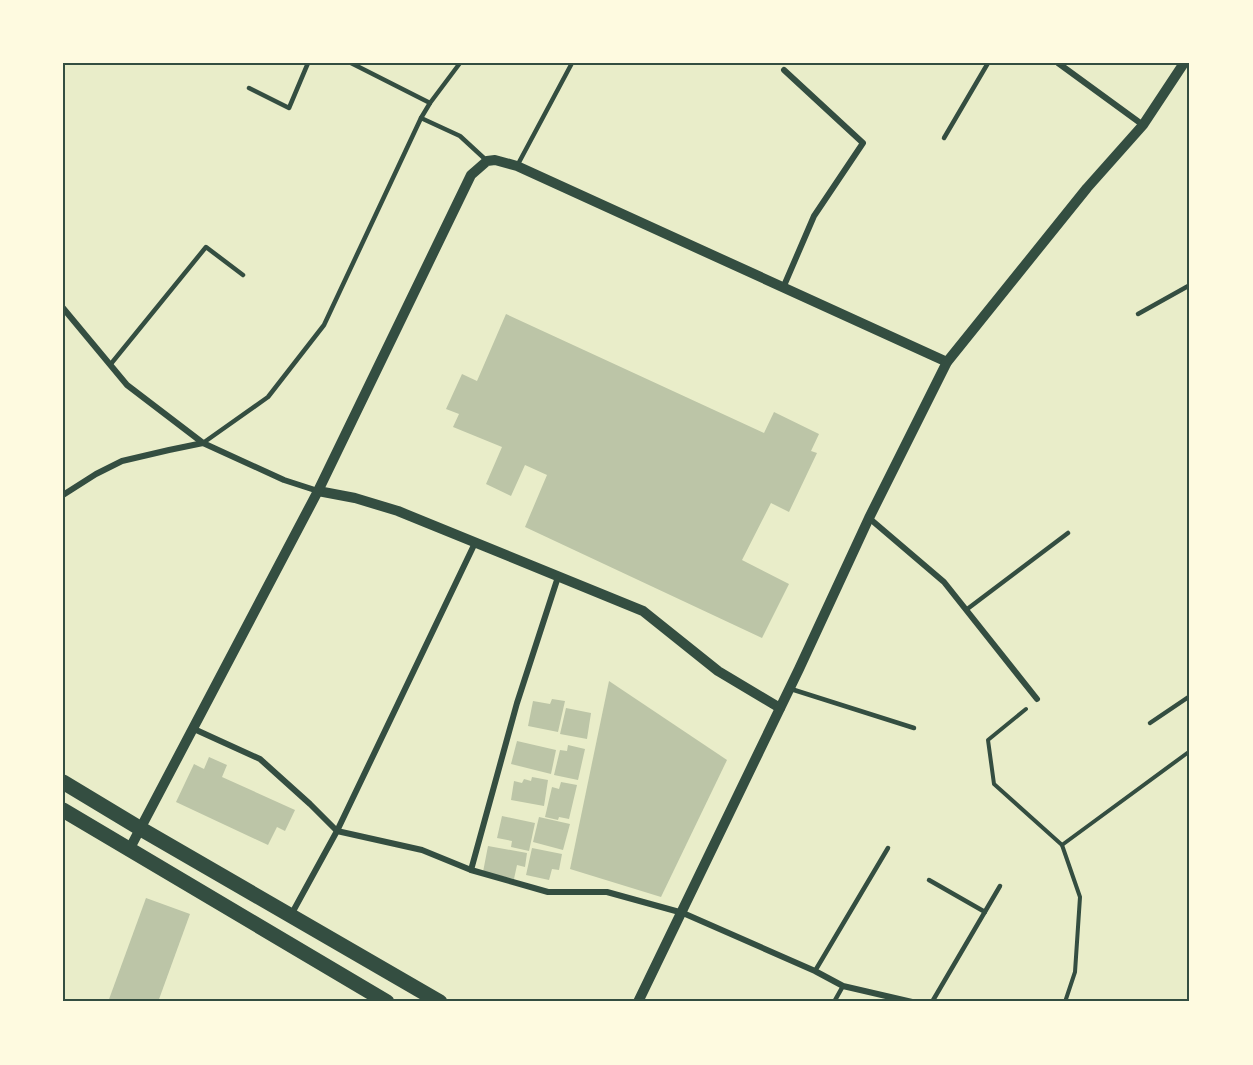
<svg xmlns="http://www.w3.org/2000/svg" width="1253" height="1065" font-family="'IBM Plex Sans',sans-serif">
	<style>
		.building { fill: #bcc5a7 }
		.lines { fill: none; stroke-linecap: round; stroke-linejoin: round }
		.path { stroke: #344e41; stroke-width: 4 }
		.service { stroke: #344e41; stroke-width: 4.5 }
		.minor { stroke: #344e41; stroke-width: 6 }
		.tertiary { stroke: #344e41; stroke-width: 10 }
		.primary { stroke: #344e41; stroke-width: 15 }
		.neatline { fill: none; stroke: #344e41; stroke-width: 2 }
	</style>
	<rect width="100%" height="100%" fill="#e9edc9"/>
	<g class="building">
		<path d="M506,314L764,433L774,412L819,434L811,451L817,453L789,512L771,503L742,560L789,584L762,638L525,527L547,475L525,465L511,496L486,484L502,447L453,427L459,414L446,409L462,374L477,381Z"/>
		<path d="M609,681L727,760L661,897L570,869Z"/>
		<path d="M552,699L565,701L558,732L528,726L533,701L550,704Z"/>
		<path d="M566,708L591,713L587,739L560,734Z"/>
		<path d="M517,741L556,750L551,774L511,764Z"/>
		<path d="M568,745L585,749L578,780L554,775L560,750L567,751Z"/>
		<path d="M209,757L227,765L222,777L295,810L285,831L277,827L268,845L176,802L194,764L204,769Z"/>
		<path d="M532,777L548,780L544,806L511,800L514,781L522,783L524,779L531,781Z"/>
		<path d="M561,782L577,785L569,819L559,817L558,820L545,817L552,787L559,789Z"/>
		<path d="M502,816L535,823L529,851L511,847L512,841L497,838Z"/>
		<path d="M539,817L570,824L563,850L533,842Z"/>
		<path d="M488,846L527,853L525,867L517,865L514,879L483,872Z"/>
		<path d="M532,848L562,854L559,870L552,869L549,880L526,875Z"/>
		<path d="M146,898L190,914L158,1002H108Z"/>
	</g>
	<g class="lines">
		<g class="path">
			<path d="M1026,709L988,740L994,784L1062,845L1080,897L1075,972L1065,1002"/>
			<path d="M1062,845L1190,751"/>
		</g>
		<g class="service">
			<path d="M351,63L430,103"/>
			<path d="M249,88L289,108L308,63"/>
			<path d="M421,118L460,136L486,160"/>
			<path d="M944,138L988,63"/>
			<path d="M517,166L572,63"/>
			<path d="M1138,314L1190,285"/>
			<path d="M110,365L206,247L243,275"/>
			<path d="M203,443L268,397L324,325L421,118L430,103L460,63"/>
			<path d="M966,610L1068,533"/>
			<path d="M791,689L914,728"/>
			<path d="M1150,723L1190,696"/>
			<path d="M929,880L985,912"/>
			<path d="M815,971L888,848"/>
			<path d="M834,1002L843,986"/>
			<path d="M932,1002L1000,886"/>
		</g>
		<g class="minor">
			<path d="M1058,63L1143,125"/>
			<path d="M783,288L814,216L863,143L784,70"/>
			<path d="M63,308L127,385L203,443L284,480L318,491"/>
			<path d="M63,495L96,474L122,461L169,450L203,443"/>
			<path d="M869,518L944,582L1037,699"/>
			<path d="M194,729L260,759L310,804L337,831L422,850L471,870L548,892H607L683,913L815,971L843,986L912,1002"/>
			<path d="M471,870L517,703L558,577"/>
			<path d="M291,915L337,831L475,543"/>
		</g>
		<g class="tertiary">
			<path d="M318,491L355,498L398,511L643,611L718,671L780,708"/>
			<path d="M129,850L318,491L471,175L487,161L495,160L517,166L947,362"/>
			<path d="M638,1002L799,669L869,518L947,362L1087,188L1143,125L1184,63"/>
		</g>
		<g class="primary">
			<path d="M63,782L141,829L440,1002"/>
			<path d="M63,810L387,1002"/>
		</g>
	</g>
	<rect width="1253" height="1065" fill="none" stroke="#fefae0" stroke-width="129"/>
	<rect x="64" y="64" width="1124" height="936" class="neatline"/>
</svg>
